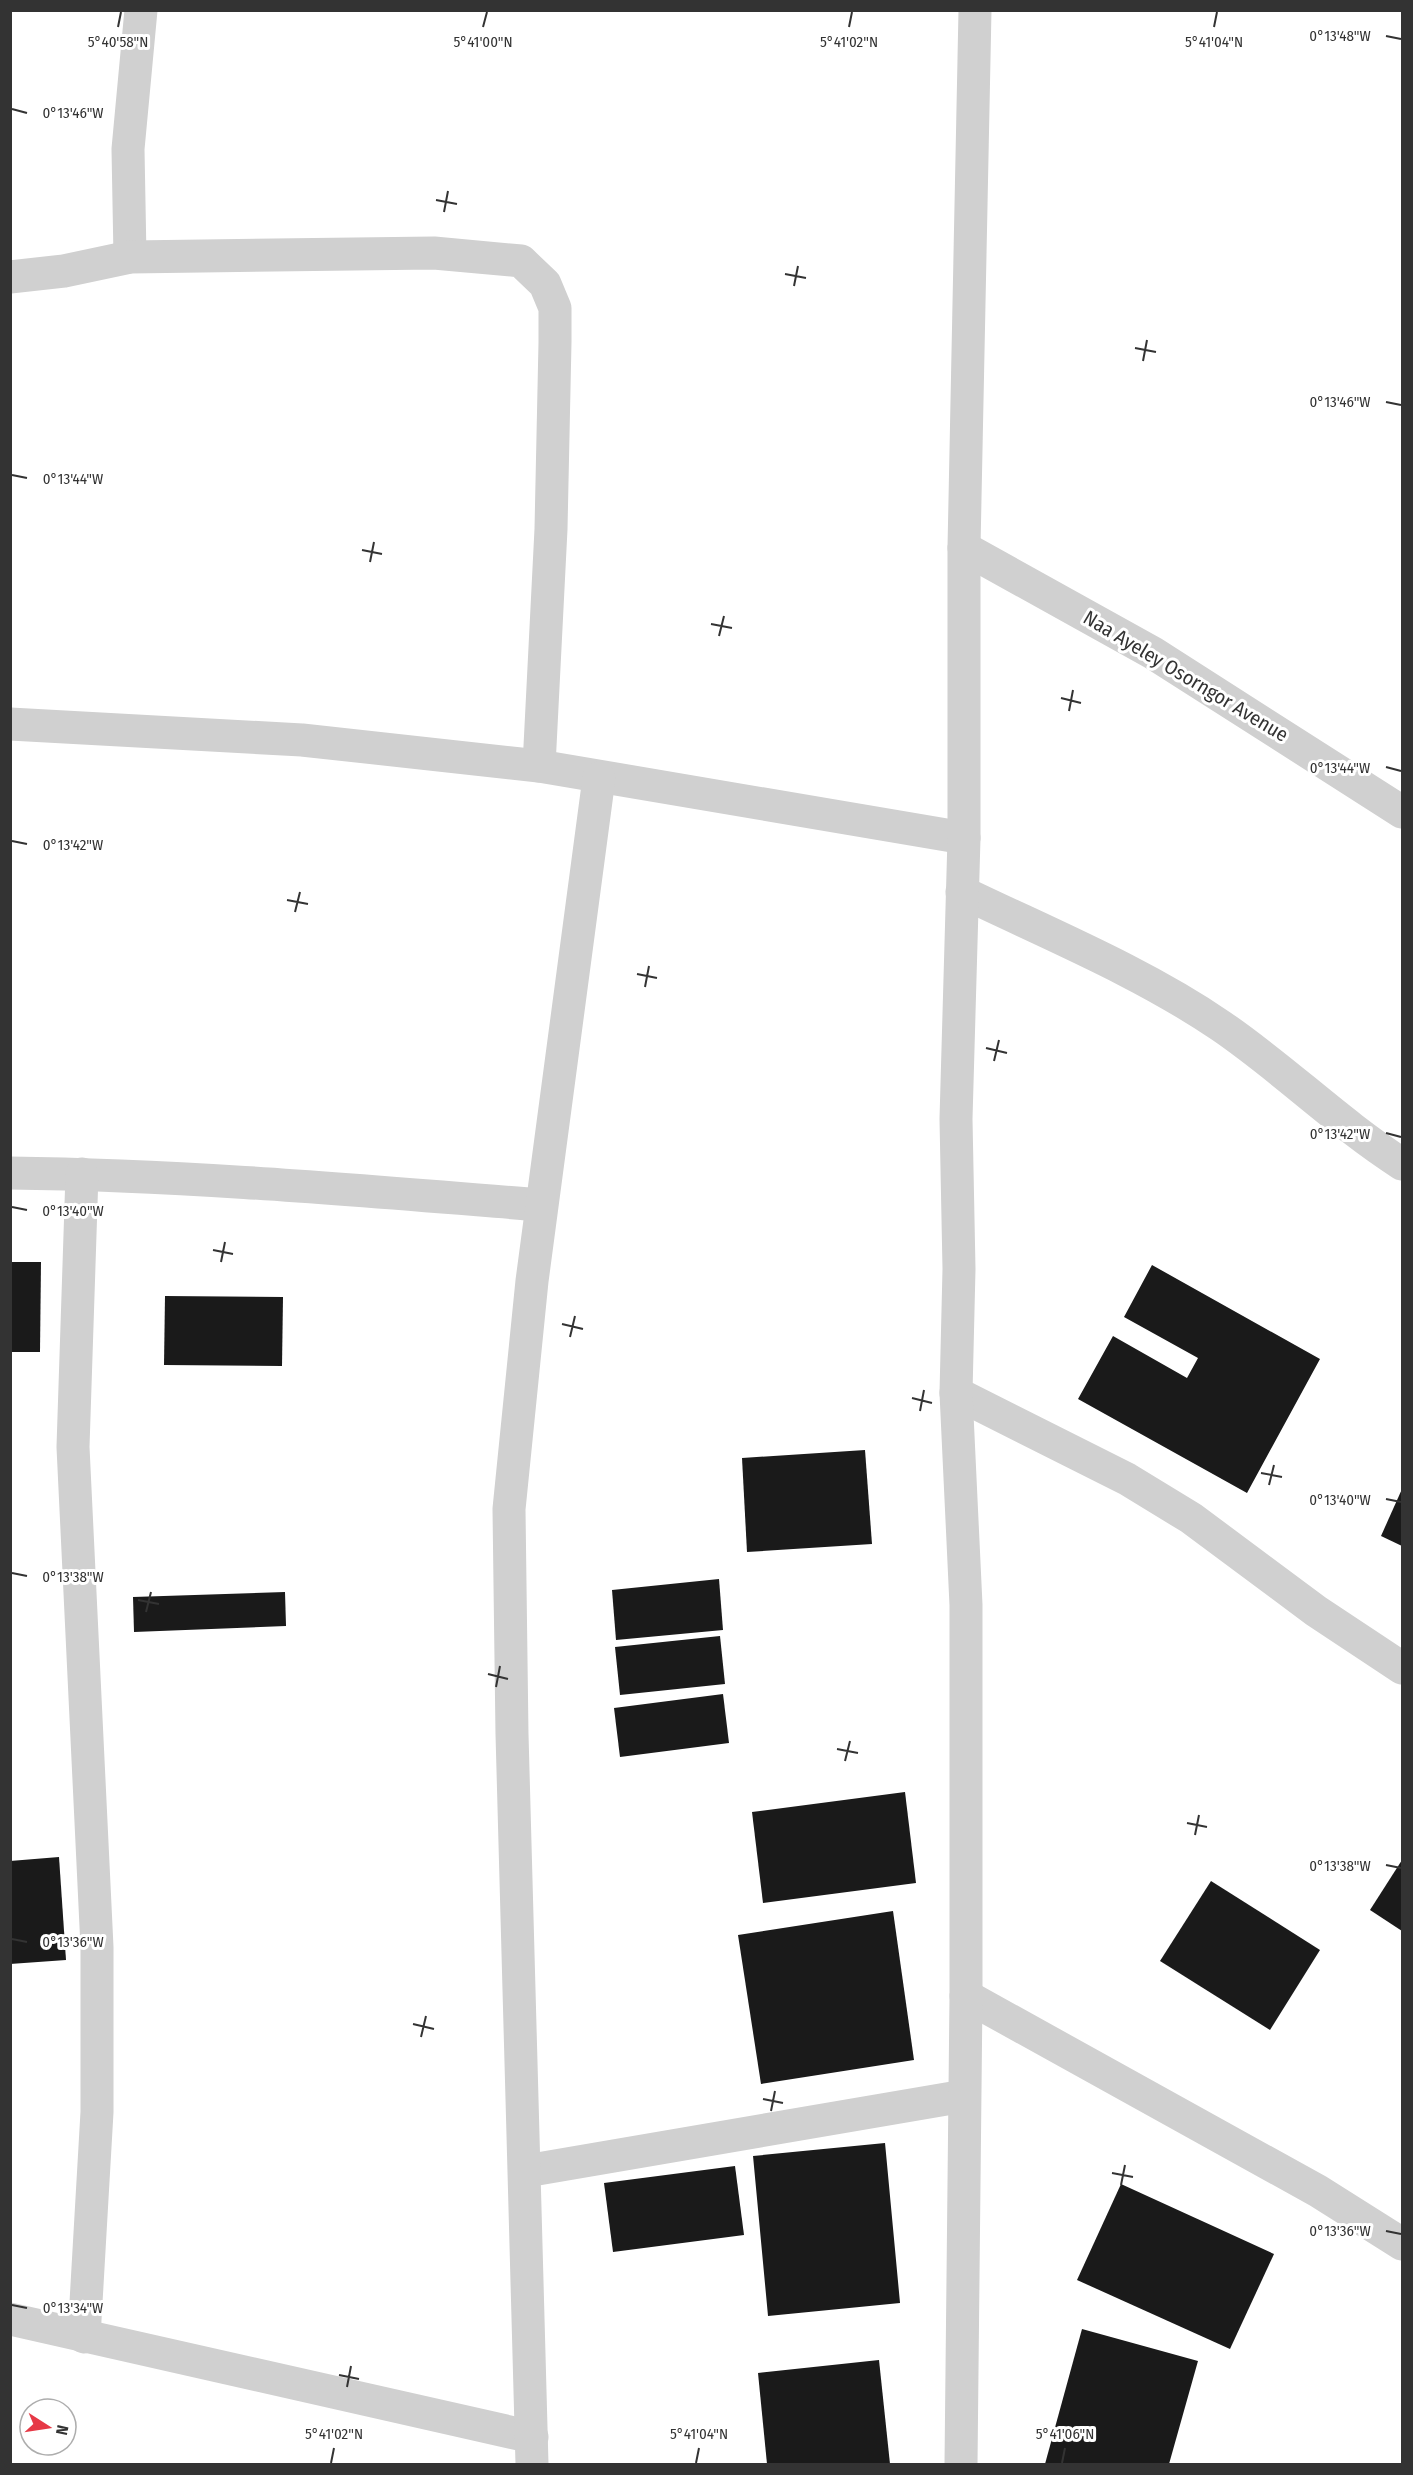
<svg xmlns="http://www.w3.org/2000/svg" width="1413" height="2475" font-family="'Fira Sans Condensed',sans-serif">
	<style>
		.building { fill: #1a1a1a }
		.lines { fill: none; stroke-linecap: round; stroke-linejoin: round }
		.street { stroke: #d0d0d0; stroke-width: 33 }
		.ticks { fill: none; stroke: #333; stroke-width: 2 }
		.labels { text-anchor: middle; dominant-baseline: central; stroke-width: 6; stroke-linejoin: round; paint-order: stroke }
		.street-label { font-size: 20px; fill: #333; stroke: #fff }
		.ticks-label { font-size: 15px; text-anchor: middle; fill: #333; stroke: #fff; stroke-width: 6; stroke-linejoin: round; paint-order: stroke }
	</style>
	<rect width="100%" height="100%" fill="#fff"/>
	<g class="building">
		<path d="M10,1262H41L40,1352H10Z"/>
		<path d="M1152,1265L1320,1359L1247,1493L1078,1399L1113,1336L1187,1378L1198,1358L1124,1317Z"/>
		<path d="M165,1296L283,1297L282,1366L164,1365Z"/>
		<path d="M865,1450L872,1544L747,1552L742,1458Z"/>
		<path d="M1402,1489V1546L1381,1536Z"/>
		<path d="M719,1579L723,1630L616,1640L612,1590Z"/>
		<path d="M285,1592L286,1626L134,1632L133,1597Z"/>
		<path d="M720,1636L725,1684L620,1695L615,1647Z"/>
		<path d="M723,1694L729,1743L620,1757L614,1708Z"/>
		<path d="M905,1792L916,1883L763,1903L752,1812Z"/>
		<path d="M59,1857L66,1960L10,1964V1861Z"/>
		<path d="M1402,1860V1931L1370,1910Z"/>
		<path d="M1211,1881L1320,1950L1270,2030L1160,1961Z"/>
		<path d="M893,1911L914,2060L761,2084L738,1935Z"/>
		<path d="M885,2143L900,2303L768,2316L753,2156Z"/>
		<path d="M735,2166L744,2235L613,2252L604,2183Z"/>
		<path d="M1121,2184L1274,2254L1230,2349L1077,2280Z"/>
		<path d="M1082,2329L1198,2361L1169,2464H1045Z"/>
		<path d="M879,2360L890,2464H767L758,2373Z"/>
	</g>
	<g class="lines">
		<g class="street">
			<path d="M130,257L128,149L141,10"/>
			<path d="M10,277L64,271L130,257L434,253L521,261L545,284L555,308V342L551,529L539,766"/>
			<path d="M964,548L1153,653L1402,812"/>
			<path d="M10,724L302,740L539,766L964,838"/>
			<path d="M962,892C1049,934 1142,972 1221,1026C1284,1069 1338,1123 1402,1164"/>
			<path d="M10,1173C188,1175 365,1191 541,1205"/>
			<path d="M82,1174L73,1447L97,1947V2112L84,2337"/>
			<path d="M956,1393L1127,1479L1191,1518L1316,1611L1402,1668"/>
			<path d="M966,1996L1318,2191L1402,2244"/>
			<path d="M526,2171L964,2096"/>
			<path d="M10,2319L532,2437"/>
			<path d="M532,2464L512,1734L509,1509L532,1281L599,778"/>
			<path d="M961,2464L966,1996V1605L956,1393L959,1269L956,1119L964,838V548L975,10"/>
		</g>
	</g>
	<path class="ticks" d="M118,27L121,12M483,27L487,12M849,27L852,12M1214,27L1217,12M1386,36L1401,39M12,109L27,113M436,200L457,204M444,212L448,191M785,274L806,278M794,286L798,266M1135,348L1156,352M1143,361L1147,340M1386,402L1401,405M12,475L27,478M362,550L382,554M370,562L374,542M711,624L732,628M719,636L724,616M1061,698L1081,703M1069,711L1073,690M1386,767L1401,771M12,841L27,844M287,900L308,904M295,912L300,892M637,974L657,978M645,987L649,966M986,1048L1007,1053M994,1061L999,1040M1386,1133L1401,1137M12,1207L27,1210M213,1250L233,1254M221,1262L225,1242M562,1324L583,1329M570,1337L575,1316M912,1398L932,1403M920,1411L924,1390M1261,1473L1282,1477M1269,1485L1274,1465M1386,1499L1401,1502M12,1573L27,1576M138,1600L159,1604M146,1612L151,1592M488,1674L508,1679M496,1687L500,1666M837,1749L858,1753M845,1761L850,1741M1187,1823L1207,1827M1195,1835L1199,1815M1386,1865L1401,1868M12,1939L27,1942M413,2024L434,2029M421,2037L426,2016M763,2099L783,2103M771,2111L775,2091M1112,2173L1133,2177M1121,2185L1125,2165M1386,2231L1401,2234M12,2305L27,2308M339,2375L359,2379M347,2387L351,2366M331,2463L334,2448M696,2463L699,2448M1062,2463L1065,2448"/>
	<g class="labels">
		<g class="street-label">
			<text transform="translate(1186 676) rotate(31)">Naa Ayeley Osorngor Avenue</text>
		</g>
	</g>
	<g class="ticks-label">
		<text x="1340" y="41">0°13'48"W</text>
		<text x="118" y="47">5°40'58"N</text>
		<text x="483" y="47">5°41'00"N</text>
		<text x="849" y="47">5°41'02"N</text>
		<text x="1214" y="47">5°41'04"N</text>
		<text x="73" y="118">0°13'46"W</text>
		<text x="1340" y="407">0°13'46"W</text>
		<text x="73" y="484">0°13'44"W</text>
		<text x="1340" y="773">0°13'44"W</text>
		<text x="73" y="850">0°13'42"W</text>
		<text x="1340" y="1139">0°13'42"W</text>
		<text x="73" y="1216">0°13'40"W</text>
		<text x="1340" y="1505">0°13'40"W</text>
		<text x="73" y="1582">0°13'38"W</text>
		<text x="1340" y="1871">0°13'38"W</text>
		<text x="73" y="1947">0°13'36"W</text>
		<text x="1340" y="2236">0°13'36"W</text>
		<text x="73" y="2313">0°13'34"W</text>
		<text x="334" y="2439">5°41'02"N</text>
		<text x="699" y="2439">5°41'04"N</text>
		<text x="1065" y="2439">5°41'06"N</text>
	</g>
	<rect width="1413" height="2475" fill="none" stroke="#333333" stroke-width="24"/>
	<g transform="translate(48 2427) rotate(102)"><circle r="28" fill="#ffffff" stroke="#adadad" stroke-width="1.5"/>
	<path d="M0-4.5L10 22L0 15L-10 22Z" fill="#e63946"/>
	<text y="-9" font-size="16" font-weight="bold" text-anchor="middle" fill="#333333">N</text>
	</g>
</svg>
